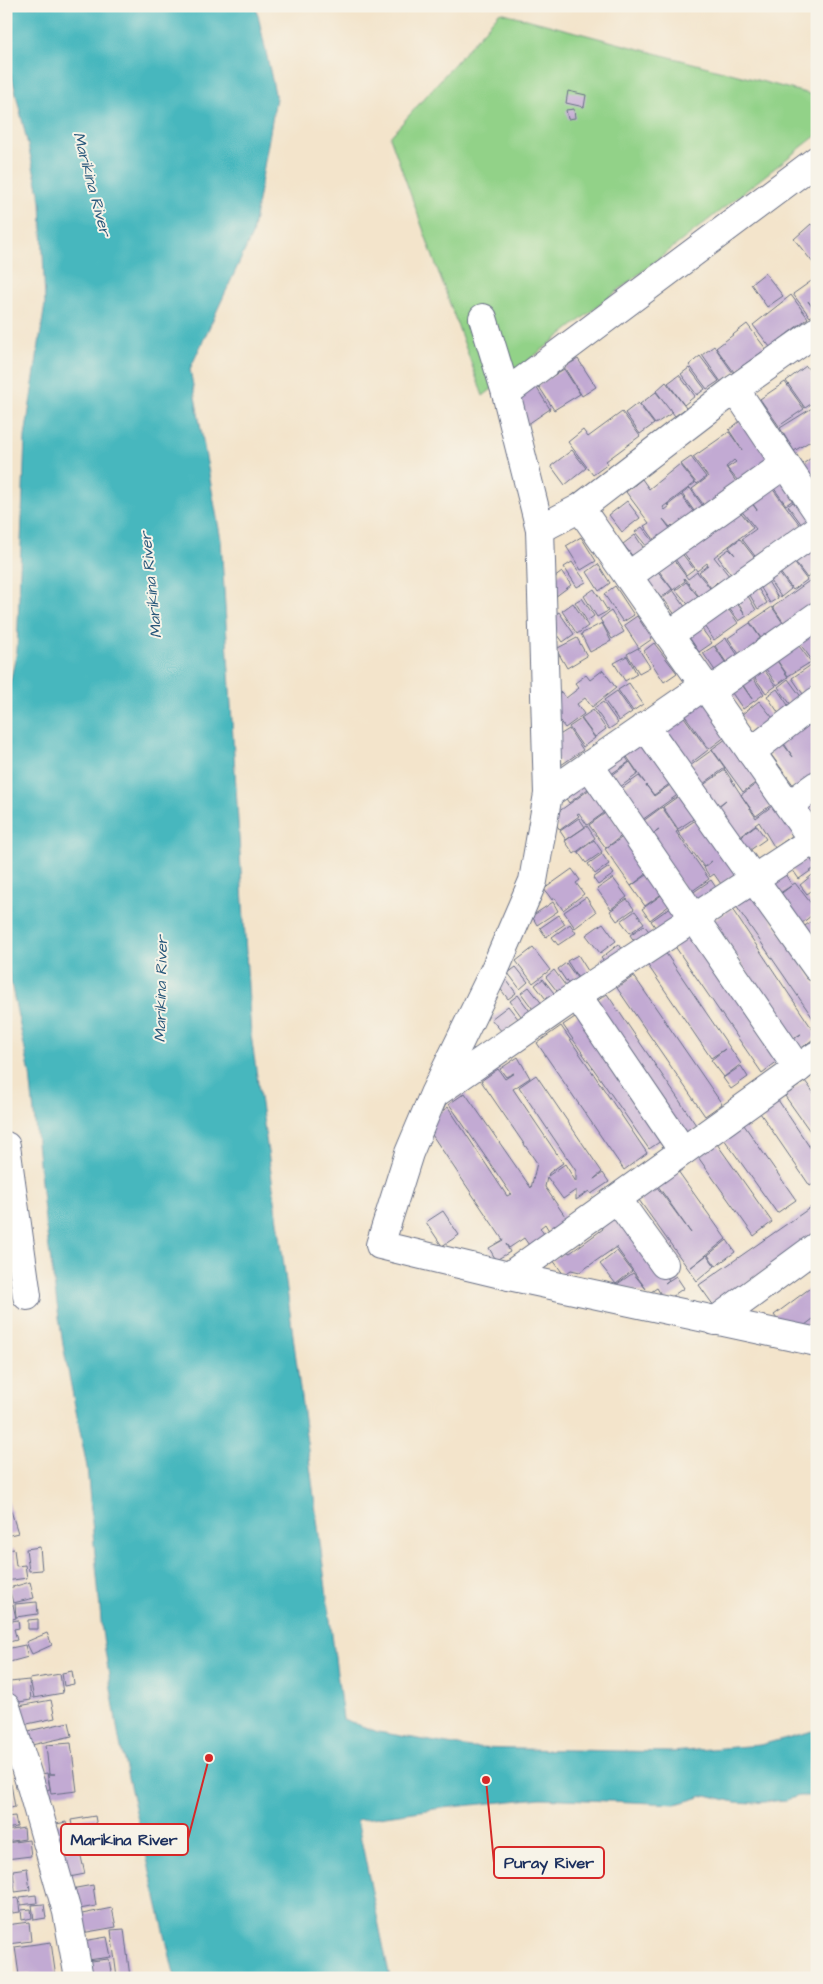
<svg xmlns="http://www.w3.org/2000/svg" width="823" height="1984" font-family="'Architects Daughter',sans-serif">
	<style>
		.green { fill: #92d288; stroke: #568073 }
		.water { fill: #47b7be; stroke: #31738e }
		.building { fill: #c2aad3 }
		.lines { fill: none; stroke-linecap: round; stroke-linejoin: round }
		.minor-casing { stroke: #676e84; stroke-width: 30 }
		.minor { stroke: #fff; stroke-width: 28 }
		.labels { text-anchor: middle; dominant-baseline: central; stroke-width: 4; stroke-linejoin: round; paint-order: stroke }
		.water-label { font-size: 16px; font-style: italic; fill: #28587b; stroke: #f7f3e8 }
		.leader { fill: none; stroke: #d62828; stroke-width: 2 }
		.callout-dot { fill: #d62828; stroke: #f7f3e8; stroke-width: 2 }
		.callout { fill: #f7f3e8; stroke: #d62828; stroke-width: 2 }
		.callout-label { font-size: 16px; text-anchor: middle; font-weight: bold; fill: #1b2f5e }
	</style>
	<rect width="100%" height="100%" fill="#f7f3e8"/>
	<filter id="ink" filterUnits="userSpaceOnUse"><feTurbulence type="fractalNoise" baseFrequency=".02" numOctaves="2"/><feDisplacementMap in="SourceGraphic" scale="10" xChannelSelector="R" yChannelSelector="G"/><feConvolveMatrix kernelMatrix="1 2 1 2 8 2 1 2 1" color-interpolation-filters="sRGB"/></filter>
	<filter id="wash" filterUnits="userSpaceOnUse"><feTurbulence type="fractalNoise" baseFrequency=".0096" numOctaves="4" result="noise"/><feDisplacementMap in="SourceGraphic" scale="20" xChannelSelector="R" yChannelSelector="G"/><feGaussianBlur stdDeviation="1.12" result="paint"/><feColorMatrix in="noise" values="0 0 0 0 0 0 0 0 0 0 0 0 0 0 0 0 0 1.4 0 .05"/><feComposite in="paint" operator="in"/></filter>
	<g filter="url(#wash)">
		<rect width="100%" height="100%" fill="#f3e4cb"/>
		<path class="green" d="M500,12L817,96V135L483,396L390,137Z"/>
		<path class="water" d="M6,6H256L276,98L252,235L190,369L221,540L251,1035L279,1228L343,1719L378,1732L471,1748L671,1752L760,1745L817,1730V1796H799L786,1800L753,1803L735,1802L707,1795L676,1804L541,1798L442,1808L357,1820L390,1978H175L119,1739L102,1631L87,1467L63,1345L45,1221L30,1074L6,959V701L17,651L25,437L45,304L41,201L12,77L6,64Z"/>
		<g id="blocks">
			<g class="building">
				<path d="M568,91L586,95L584,107L566,103Z"/>
				<path d="M574,109L575,118L568,119L566,110Z"/>
				<path d="M811,224L817,231V261L814,264L794,239Z"/>
				<path d="M765,273L783,296L767,307L751,284Z"/>
				<path d="M817,277V313L808,301L816,313L810,317L793,294Z"/>
				<path d="M791,295L808,318L770,347L753,325Z"/>
				<path d="M747,324L766,349L734,372L716,348Z"/>
				<path d="M714,346L733,373L721,382L702,355Z"/>
				<path d="M700,356L719,381L707,389L689,365Z"/>
				<path d="M578,359L596,387L582,396L564,367Z"/>
				<path d="M806,366L817,380V400L805,408L786,381Z"/>
				<path d="M689,368L705,389L697,395L681,374Z"/>
				<path d="M564,369L580,394L554,410L538,385Z"/>
				<path d="M679,375L695,396L684,405L668,383Z"/>
				<path d="M533,382L550,409L528,424L511,397Z"/>
				<path d="M666,382L686,408L675,416L656,391Z"/>
				<path d="M785,382L804,409L779,426L760,399Z"/>
				<path d="M656,392L672,413L655,424L640,404Z"/>
				<path d="M638,403L654,424L640,434L625,413Z"/>
				<path d="M817,405V437L794,451L780,428Z"/>
				<path d="M622,412L640,436L606,461L608,464L593,475L568,442L583,430L588,437Z"/>
				<path d="M740,421L773,463L738,481L727,468L736,462L734,460L726,467L741,489L705,507L692,489L708,477L693,457L729,432L742,450L729,430Z"/>
				<path d="M572,450L586,468L565,485L551,466Z"/>
				<path d="M817,454V485L814,487L800,466Z"/>
				<path d="M691,457L706,477L697,484L681,464Z"/>
				<path d="M680,464L695,483L663,507L665,510L670,506L668,505L681,495L698,518L676,529L672,525L670,527L663,519L676,537L661,549L644,526L649,523L626,492L642,479L649,489Z"/>
				<path d="M783,473L800,495L786,505L770,483Z"/>
				<path d="M768,483L804,530L761,564L742,539L756,529L740,509L750,501L757,510L749,498Z"/>
				<path d="M690,488L707,512L699,518L682,494Z"/>
				<path d="M798,498L816,521L805,529L788,506Z"/>
				<path d="M627,501L640,518L622,532L609,515Z"/>
				<path d="M736,506L753,528L714,557L734,582L720,586L717,582L711,588L699,572L708,565L707,563L697,571L681,549Z"/>
				<path d="M642,527L658,547L652,553L635,532Z"/>
				<path d="M635,535L645,550L634,558L623,544Z"/>
				<path d="M581,537L596,561L581,570L566,546Z"/>
				<path d="M740,539L758,562L736,581L718,557L729,549L735,555L729,547Z"/>
				<path d="M812,544L817,550V571L807,578L792,558Z"/>
				<path d="M680,551L694,569L686,575L673,556Z"/>
				<path d="M670,555L688,579L697,572L714,593L703,601L684,578L685,581L673,590L654,564Z"/>
				<path d="M791,558L807,580L793,590L777,568Z"/>
				<path d="M572,562L586,582L577,587L564,567Z"/>
				<path d="M651,563L672,589L661,598L640,571Z"/>
				<path d="M598,564L610,583L599,591L587,572Z"/>
				<path d="M776,569L791,589L781,597L766,575Z"/>
				<path d="M562,572L571,585L555,597L546,584Z"/>
				<path d="M816,576L817,604L786,626L773,607Z"/>
				<path d="M766,578L778,598L770,603L758,583Z"/>
				<path d="M686,582L702,601L692,609L676,590Z"/>
				<path d="M756,585L767,603L758,609L747,590Z"/>
				<path d="M615,586L634,615L623,622L604,594Z"/>
				<path d="M594,589L608,611L597,617L584,596Z"/>
				<path d="M744,589L756,610L739,621L728,607L735,601L745,614L734,595Z"/>
				<path d="M673,590L691,615L681,623L663,598Z"/>
				<path d="M582,598L594,616L587,621L575,602Z"/>
				<path d="M573,603L588,626L577,634L562,611Z"/>
				<path d="M724,603L738,623L714,640L704,626Z"/>
				<path d="M772,607L785,626L763,641L750,622Z"/>
				<path d="M611,611L624,632L612,639L600,619Z"/>
				<path d="M559,612L574,634L563,642L547,620Z"/>
				<path d="M637,616L652,639L639,648L624,625Z"/>
				<path d="M697,622L712,643L699,652L685,631Z"/>
				<path d="M602,623L611,641L590,652L581,634Z"/>
				<path d="M750,623L763,642L741,657L728,638Z"/>
				<path d="M809,631L817,642V657L812,660L797,640Z"/>
				<path d="M577,638L587,656L567,668L556,649Z"/>
				<path d="M726,638L739,657L728,665L715,646Z"/>
				<path d="M796,642L811,662L788,676L775,657Z"/>
				<path d="M654,643L677,673L664,682L644,651Z"/>
				<path d="M714,646L727,665L716,672L703,653Z"/>
				<path d="M638,648L650,667L639,673L627,654Z"/>
				<path d="M627,656L637,674L625,681L614,663Z"/>
				<path d="M775,658L788,677L777,685L764,666Z"/>
				<path d="M814,663H817V688L805,697L792,678Z"/>
				<path d="M762,667L776,686L766,693L752,674Z"/>
				<path d="M603,670L616,688L592,707L585,698L577,704L584,714L565,728L546,703L561,692L566,698L579,688L575,683L586,675L590,680Z"/>
				<path d="M751,675L764,694L743,709L730,690L740,682L752,699L741,682Z"/>
				<path d="M788,679L802,698L791,705L778,687Z"/>
				<path d="M629,683L643,704L633,711L618,690Z"/>
				<path d="M777,689L790,708L780,715L767,696Z"/>
				<path d="M617,691L632,712L619,721L604,700Z"/>
				<path d="M704,699L729,734L709,749L683,713Z"/>
				<path d="M759,701L773,718L755,732L741,715Z"/>
				<path d="M603,702L618,723L609,729L594,708Z"/>
				<path d="M593,710L606,729L595,737L581,718Z"/>
				<path d="M679,710L708,750L682,770L653,729Z"/>
				<path d="M817,716V776L797,790L764,745L777,736L793,757L781,739Z"/>
				<path d="M581,719L595,738L583,747L569,727Z"/>
				<path d="M569,729L583,750L561,765L547,743Z"/>
				<path d="M644,732L675,780L654,795L646,785L654,796L676,781L683,791L642,820L615,793L639,776L645,783L621,748Z"/>
				<path d="M730,736L758,781L743,792L712,749Z"/>
				<path d="M621,750L629,762L608,776L600,765Z"/>
				<path d="M712,750L725,768L696,789L683,771Z"/>
				<path d="M630,762L638,774L616,790L608,778Z"/>
				<path d="M725,770L756,818L776,803L796,833L775,848L759,822L732,842L712,812L726,800L711,811L696,790Z"/>
				<path d="M584,774L592,786L569,803L561,791Z"/>
				<path d="M760,781L775,802L756,816L741,795Z"/>
				<path d="M593,787L608,810L587,825L579,813L577,814L579,816L560,830L551,817Z"/>
				<path d="M817,792V821L803,802Z"/>
				<path d="M683,793L698,816L678,829L663,807Z"/>
				<path d="M662,807L678,831L676,832L709,879L688,894L649,837L659,830L648,837L639,824Z"/>
				<path d="M608,811L624,834L606,848L589,825Z"/>
				<path d="M700,817L738,872L721,884L714,874L710,877L704,868L712,861L704,867L678,832Z"/>
				<path d="M579,818L585,827L566,840L560,831Z"/>
				<path d="M756,825L766,839L743,855L734,842Z"/>
				<path d="M587,826L595,838L574,854L565,841Z"/>
				<path d="M627,834L653,869L631,886L605,849Z"/>
				<path d="M594,840L602,852L586,863L578,852Z"/>
				<path d="M602,854L609,864L595,874L588,864Z"/>
				<path d="M809,857L816,867L799,879L792,869Z"/>
				<path d="M609,867L614,874L598,885L593,878Z"/>
				<path d="M572,869L580,880L576,883L584,894L563,910L555,898L552,900L544,889Z"/>
				<path d="M782,869L792,885L795,883L817,911L796,928L774,899L791,886L774,897L764,881Z"/>
				<path d="M653,871L667,890L645,906L631,886Z"/>
				<path d="M817,871V887L807,894L800,885Z"/>
				<path d="M613,878L627,897L611,909L597,889Z"/>
				<path d="M711,880L717,889L692,907L685,898Z"/>
				<path d="M667,891L674,902L650,920L642,909Z"/>
				<path d="M752,891L817,986V1024L734,903Z"/>
				<path d="M586,897L596,912L575,928L564,912Z"/>
				<path d="M627,899L634,909L617,921L610,911Z"/>
				<path d="M553,902L558,911L537,925L532,916Z"/>
				<path d="M675,904L682,914L658,931L651,921Z"/>
				<path d="M732,909L817,1036L798,1051L791,1041L801,1034L792,1039L713,921Z"/>
				<path d="M635,911L644,923L630,933L621,921Z"/>
				<path d="M559,915L565,924L546,937L540,928Z"/>
				<path d="M817,917V937L808,944L798,931Z"/>
				<path d="M603,923L616,941L600,953L586,935Z"/>
				<path d="M570,924L576,933L558,945L552,937Z"/>
				<path d="M644,925L652,935L637,945L630,935Z"/>
				<path d="M696,930L783,1057L762,1073L674,945Z"/>
				<path d="M619,944L624,952L607,965L601,958Z"/>
				<path d="M533,948L550,970L533,983L516,961Z"/>
				<path d="M665,952L741,1064L724,1077L711,1060L725,1049L711,1058L647,964Z"/>
				<path d="M578,955L590,974L580,981L567,961Z"/>
				<path d="M566,963L580,982L571,988L558,969Z"/>
				<path d="M516,967L528,982L520,989L508,973Z"/>
				<path d="M554,970L568,989L560,995L546,977Z"/>
				<path d="M502,974L516,993L508,999L494,980Z"/>
				<path d="M634,976L722,1104L705,1116L617,988Z"/>
				<path d="M543,979L557,997L549,1003L535,985Z"/>
				<path d="M529,987L543,1005L535,1012L521,993Z"/>
				<path d="M607,994L698,1128L681,1140L590,1006Z"/>
				<path d="M518,995L532,1014L524,1020L510,1001Z"/>
				<path d="M508,1006L519,1020L503,1033L491,1019Z"/>
				<path d="M581,1013L667,1137L649,1149L563,1025Z"/>
				<path d="M561,1026L647,1153L624,1170L537,1043Z"/>
				<path d="M518,1057L530,1078L513,1089L563,1163L549,1173L548,1176L565,1164L576,1182V1171L519,1087L536,1075L602,1172L594,1179L603,1173L609,1182L591,1194L589,1191L576,1200V1190L563,1199L547,1177L545,1187L569,1222L551,1234L545,1224L540,1228L546,1237L531,1248L524,1238L509,1248L506,1244L510,1252L496,1260L489,1248L503,1240L424,1123L448,1107L507,1196L511,1194L449,1104L465,1093L531,1188L537,1163L481,1081L498,1069L505,1079L514,1073L506,1077L500,1069Z"/>
				<path d="M741,1066L748,1077L731,1089L723,1078Z"/>
				<path d="M805,1081L817,1097V1141L785,1096Z"/>
				<path d="M774,1094L817,1158V1182L810,1186L756,1107Z"/>
				<path d="M744,1125L796,1200L777,1213L724,1139Z"/>
				<path d="M717,1144L772,1222L754,1236L698,1157Z"/>
				<path d="M678,1171L726,1239L690,1268L707,1255L715,1266L697,1281L639,1200L657,1187L691,1233L658,1186Z"/>
				<path d="M817,1203V1234L714,1306L699,1285Z"/>
				<path d="M443,1211L459,1235L442,1246L426,1222Z"/>
				<path d="M621,1212L669,1280L665,1283L676,1276L684,1288L665,1301L657,1288L648,1294L616,1285L633,1273L646,1289L616,1247L580,1272L571,1270L564,1275L553,1260L566,1251L570,1253L603,1229L601,1226Z"/>
				<path d="M727,1240L735,1252L716,1266L708,1255Z"/>
				<path d="M617,1251L632,1271L616,1284L600,1264Z"/>
				<path d="M817,1283V1316L805,1325L784,1328L774,1315Z"/>
				<path d="M6,1495L18,1533L6,1536Z"/>
				<path d="M40,1547L42,1570L29,1571L26,1549Z"/>
				<path d="M14,1549L16,1566L25,1565L27,1578L6,1581V1550Z"/>
				<path d="M30,1582L34,1598L13,1603L9,1588Z"/>
				<path d="M37,1602L38,1614L16,1617L15,1604Z"/>
				<path d="M13,1605L16,1618L6,1621V1607Z"/>
				<path d="M38,1619V1629H28V1620Z"/>
				<path d="M18,1620L19,1628L14,1629L17,1640L9,1642L6,1622Z"/>
				<path d="M47,1633L52,1645L32,1654L26,1642Z"/>
				<path d="M25,1645L28,1657L6,1663V1649Z"/>
				<path d="M72,1671L74,1684L64,1686L62,1673Z"/>
				<path d="M60,1674L63,1693L34,1698L30,1679Z"/>
				<path d="M29,1680L31,1700L13,1703L10,1682Z"/>
				<path d="M51,1700L55,1718L18,1726L14,1707Z"/>
				<path d="M69,1722L72,1736L27,1746L24,1732Z"/>
				<path d="M71,1743L77,1791L51,1794L48,1774H55H49L46,1745Z"/>
				<path d="M47,1773L50,1789L34,1792L31,1776Z"/>
				<path d="M11,1784L15,1807L6,1809V1785Z"/>
				<path d="M15,1816L17,1827L6,1829V1817Z"/>
				<path d="M95,1816L99,1838L75,1842L71,1820Z"/>
				<path d="M66,1822L71,1844L51,1848L47,1826Z"/>
				<path d="M24,1828L25,1839L6,1842V1831Z"/>
				<path d="M29,1840L31,1856L6,1859V1843Z"/>
				<path d="M79,1848L85,1874L59,1879L53,1853Z"/>
				<path d="M6,1867H11L13,1887H6Z"/>
				<path d="M27,1868L30,1890L15,1892L13,1870Z"/>
				<path d="M93,1885L96,1906L74,1910L71,1889Z"/>
				<path d="M6,1894H9L11,1915H6Z"/>
				<path d="M36,1895L37,1903L21,1905L20,1897Z"/>
				<path d="M18,1898L20,1912L12,1913L10,1899Z"/>
				<path d="M44,1904L46,1918L34,1920L32,1905Z"/>
				<path d="M112,1908L116,1927L76,1934L72,1916Z"/>
				<path d="M31,1909L32,1918L22,1920L21,1910Z"/>
				<path d="M29,1922L31,1941L8,1944L6,1925Z"/>
				<path d="M124,1929L130,1977L117,1978L111,1930Z"/>
				<path d="M107,1937L111,1957L80,1961L77,1942Z"/>
				<path d="M51,1942L56,1978H31L30,1974L19,1975L15,1947Z"/>
				<path d="M109,1959L112,1978H83L81,1962Z"/>
			</g>
		</g>
	</g>
	<g filter="url(#ink)">
		<use href="#blocks" fill-opacity="0" stroke="#676e84" stroke-width="1"/>
		<g class="lines">
			<defs>
				<g id="minor">
					<path d="M483,318L506,393L540,529L548,794L533,881L495,969L434,1094L409,1153L380,1245L509,1276L817,1342"/>
					<path d="M735,389L817,511"/>
					<path d="M506,393L817,160"/>
					<path d="M580,508L817,846"/>
					<path d="M540,529L580,508L735,389L817,331"/>
					<path d="M628,576L785,464"/>
					<path d="M669,635L817,530"/>
					<path d="M709,692L817,616"/>
					<path d="M645,726L817,968"/>
					<path d="M751,752L817,701"/>
					<path d="M589,765L798,1069"/>
					<path d="M548,794L704,686"/>
					<path d="M789,805L817,785"/>
					<path d="M577,995L683,1151"/>
					<path d="M436,1093L577,995L813,840"/>
					<path d="M6,1146L27,1296"/>
					<path d="M617,1199L664,1264"/>
					<path d="M509,1276L817,1055"/>
					<path d="M715,1321L817,1246"/>
					<path d="M6,1707L31,1786L67,1912L79,1978"/>
				</g>
			</defs>
			<use href="#minor" class="minor-casing"/>
			<use href="#minor" class="minor"/>
		</g>
	</g>
	<g class="labels">
		<g class="water-label">
			<text transform="translate(92 184) rotate(75)">Marikina River</text>
			<text transform="translate(151 585) rotate(-96)">Marikina River</text>
			<text transform="translate(161 989) rotate(-89)">Marikina River</text>
		</g>
	</g>
	<path class="leader" d="M209 1758L188 1839M486 1780L494 1863"/>
	<g class="callout-dot">
		<circle cx="209" cy="1758" r="5"/>
		<circle cx="486" cy="1780" r="5"/>
	</g>
	<g class="callout">
		<rect x="61" y="1824" width="127" height="31" rx="5"/>
		<rect x="494" y="1847" width="110" height="31" rx="5"/>
	</g>
	<g class="callout-label">
		<text x="124" y="1845">Marikina River</text>
		<text x="549" y="1868">Puray River</text>
	</g>
	<rect width="823" height="1984" fill="none" stroke="#f7f3e8" stroke-width="25"/>
</svg>
